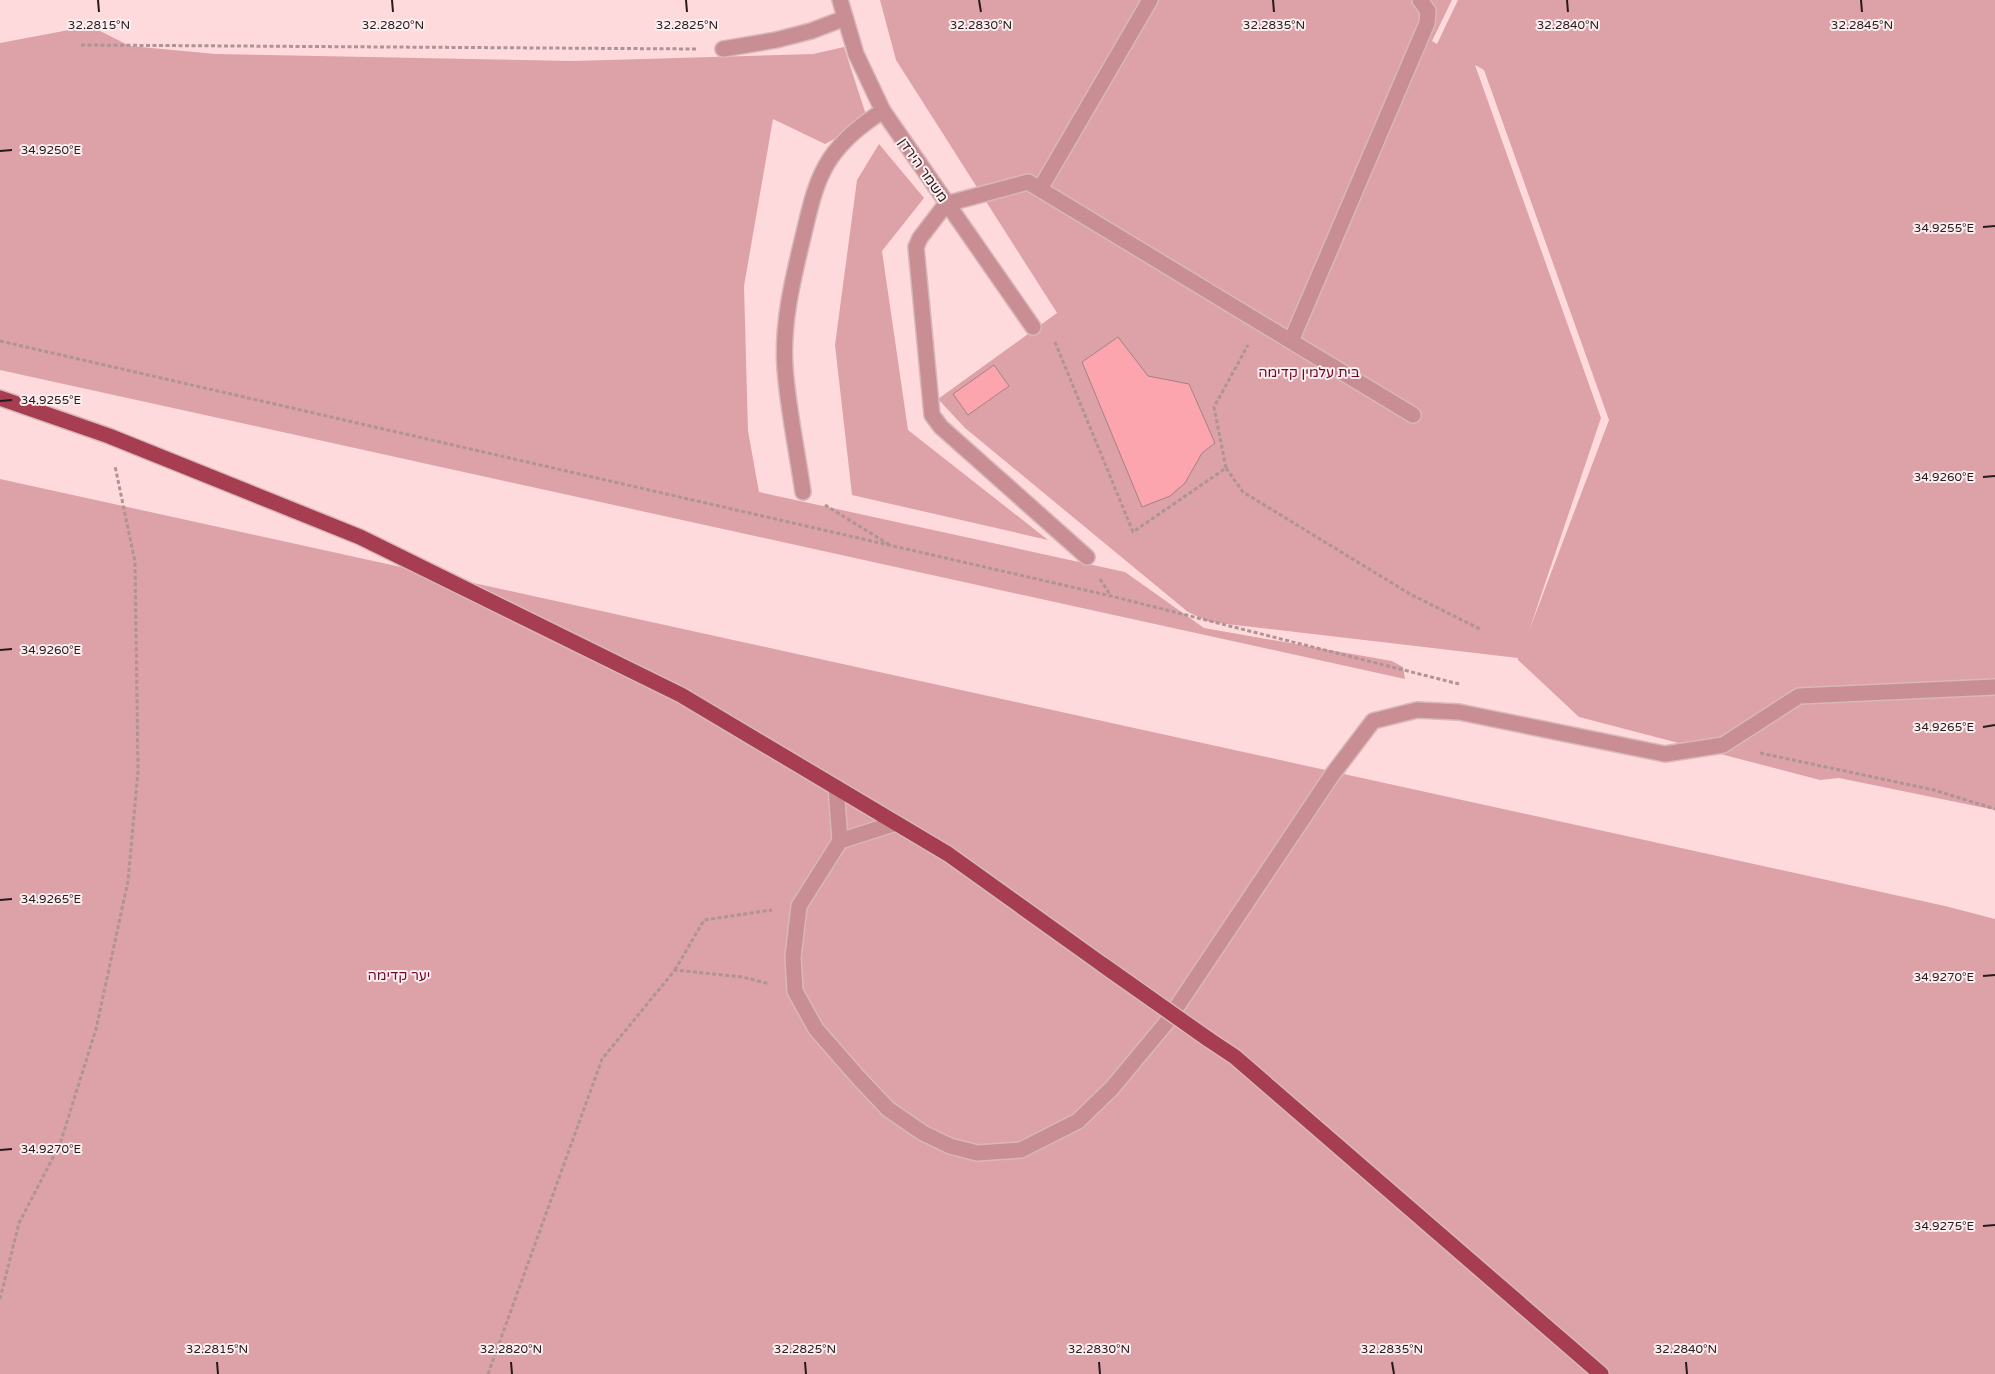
<svg xmlns="http://www.w3.org/2000/svg" width="1995" height="1374" font-family="'Varela Round',Heebo,sans-serif">
	<style>
		.green { fill: #dca2a8; fill-rule: evenodd }
		.building { fill: #fca5af; stroke: #a38285 }
		.lines { fill: none; stroke-linecap: round; stroke-linejoin: round }
		.lane-casing { stroke: #d8b7ba; stroke-width: 18 }
		.street-casing { stroke: #d8b7ba; stroke-width: 18 }
		.primary-casing { stroke: #d8b7ba; stroke-width: 18 }
		.path { stroke: #af9395; stroke-width: 3; stroke-dasharray: 4 2.5; stroke-linecap: butt }
		.lane { stroke: #c98d94; stroke-width: 15 }
		.street { stroke: #c98d94; stroke-width: 15 }
		.primary { stroke: #a63d51; stroke-width: 15 }
		.primary-bridge-casing { stroke: #d8b7ba; stroke-width: 18; stroke-linecap: butt }
		.primary-bridge { stroke: #a63d51; stroke-width: 15 }
		.ticks { fill: none; stroke: #271a1c; stroke-width: 2 }
		.labels { text-anchor: middle; dominant-baseline: central; stroke-width: 4; stroke-linejoin: round; paint-order: stroke }
		.street-label { font-size: 14px; fill: #271a1c; stroke: #fdeeef }
		.park-label { font-size: 14px; fill: #6e0627; stroke: #fdeeef }
		.ticks-label { font-size: 12px; text-anchor: middle; fill: #271a1c; stroke: #fdeeef; stroke-width: 4; stroke-linejoin: round; paint-order: stroke }
	</style>
	<rect width="100%" height="100%" fill="#ffdadd"/>
	<g class="green">
		<path d="M880,0H1452L1432,41L1437,44L1458,0H1995V810L1839,778L1820,780L1579,717L1518,660V658L1210,622L1188,612L965,428L938,399L1057,313L896,60ZM1475,65L1484,70L1609,420L1529,631L1601,418Z"/>
		<path d="M90,26L130,46L216,54L573,61L813,54L844,47L868,121L825,144L773,119L744,286L748,431L759,492L1125,572L1204,628L1392,661L1403,667L1405,679L0,370V43Z"/>
		<path d="M879,144L924,198L882,251L908,430L1048,540L852,495L835,345L857,180Z"/>
		<path d="M0,479L1945,906L1995,919V1374H0Z"/>
	</g>
	<g class="building">
		<path d="M1118,337L1148,376L1189,384L1215,443L1202,453L1185,483L1170,496L1142,507L1082,362Z"/>
		<path d="M994,365L1009,386L968,415L953,394Z"/>
	</g>
	<g class="lines">
		<defs>
			<g id="lane">
				<path d="M1040,189L1150,0"/>
				<path d="M1291,341L1427,23L1428,11L1420,0"/>
				<path d="M803,492C797,451 788,409 785,368C782,324 792,283 802,241C809,213 814,183 830,159C844,138 862,124 883,111"/>
				<path d="M1087,557L941,427L932,415L916,247L920,238L946,204L1028,182L1413,415"/>
			</g>
			<g id="street">
				<path d="M840,0L856,54L883,111L1033,327"/>
				<path d="M723,49L776,40L811,31L845,18"/>
				<path d="M836,787L840,841"/>
				<path d="M896,823L840,841L799,906L793,957L795,991L816,1029L857,1076L888,1109L923,1133L950,1146L977,1153L1021,1150L1078,1121L1112,1088L1166,1023L1332,775L1373,721L1417,710L1459,712L1665,754L1723,745L1799,696L1995,687"/>
			</g>
			<g id="primary">
				<path d="M0,398L109,436L360,537L681,695L948,854L1103,965"/>
				<path d="M1208,1039L1235,1057L1601,1374"/>
			</g>
		</defs>
		<use href="#lane" class="lane-casing"/>
		<use href="#street" class="street-casing"/>
		<use href="#primary" class="primary-casing"/>
		<g class="path">
			<path d="M81,45L697,49"/>
			<path d="M0,341L1111,596L1459,684"/>
			<path d="M1055,342L1133,532L1226,468L1214,407L1248,345"/>
			<path d="M1226,468L1243,492L1410,594L1480,629"/>
			<path d="M825,505L890,545"/>
			<path d="M1100,579L1111,596"/>
			<path d="M1760,753L1934,790L1995,809"/>
			<path d="M675,970L704,920L772,910"/>
			<path d="M0,1299L19,1223L60,1144L96,1029L128,881L138,771L135,562L115,466"/>
			<path d="M488,1374L602,1059L675,970L742,977L770,984"/>
		</g>
		<use href="#lane" class="lane"/>
		<use href="#street" class="street"/>
		<use href="#primary" class="primary"/>
		<defs>
			<path id="primary-bridge" d="M1103,965L1208,1039"/>
		</defs>
		<use href="#primary-bridge" class="primary-bridge-casing"/>
		<use href="#primary-bridge" class="primary-bridge"/>
	</g>
	<path class="ticks" d="M98,0L99,12M392,0L393,12M686,0L687,12M979,0L981,12M1273,0L1274,12M1567,0L1568,12M1861,0L1862,12M0,151L12,150M1983,227L1995,226M0,401L12,400M1983,477L1995,476M0,650L12,649M1983,727L1995,725M0,900L12,899M1983,976L1995,975M0,1150L12,1149M1983,1226L1995,1225M217,1362L218,1374M511,1362L512,1374M805,1362L806,1374M1099,1362L1100,1374M1392,1362L1394,1374M1686,1362L1687,1374"/>
	<g class="labels">
		<g class="street-label">
			<text transform="translate(923 170) rotate(55)">משמר הירדן</text>
		</g>
		<g class="park-label">
			<text x="1309" y="372">בית עלמין קדימה</text>
			<text x="399" y="975">יער קדימה</text>
		</g>
	</g>
	<g class="ticks-label">
		<text x="99" y="29">32.2815°N</text>
		<text x="393" y="29">32.2820°N</text>
		<text x="687" y="29">32.2825°N</text>
		<text x="981" y="29">32.2830°N</text>
		<text x="1274" y="29">32.2835°N</text>
		<text x="1568" y="29">32.2840°N</text>
		<text x="1862" y="29">32.2845°N</text>
		<text x="51" y="154">34.9250°E</text>
		<text x="1944" y="232">34.9255°E</text>
		<text x="51" y="404">34.9255°E</text>
		<text x="1944" y="481">34.9260°E</text>
		<text x="51" y="654">34.9260°E</text>
		<text x="1944" y="731">34.9265°E</text>
		<text x="51" y="903">34.9265°E</text>
		<text x="1944" y="981">34.9270°E</text>
		<text x="51" y="1153">34.9270°E</text>
		<text x="1944" y="1230">34.9275°E</text>
		<text x="217" y="1353">32.2815°N</text>
		<text x="511" y="1353">32.2820°N</text>
		<text x="805" y="1353">32.2825°N</text>
		<text x="1099" y="1353">32.2830°N</text>
		<text x="1392" y="1353">32.2835°N</text>
		<text x="1686" y="1353">32.2840°N</text>
	</g>
</svg>
